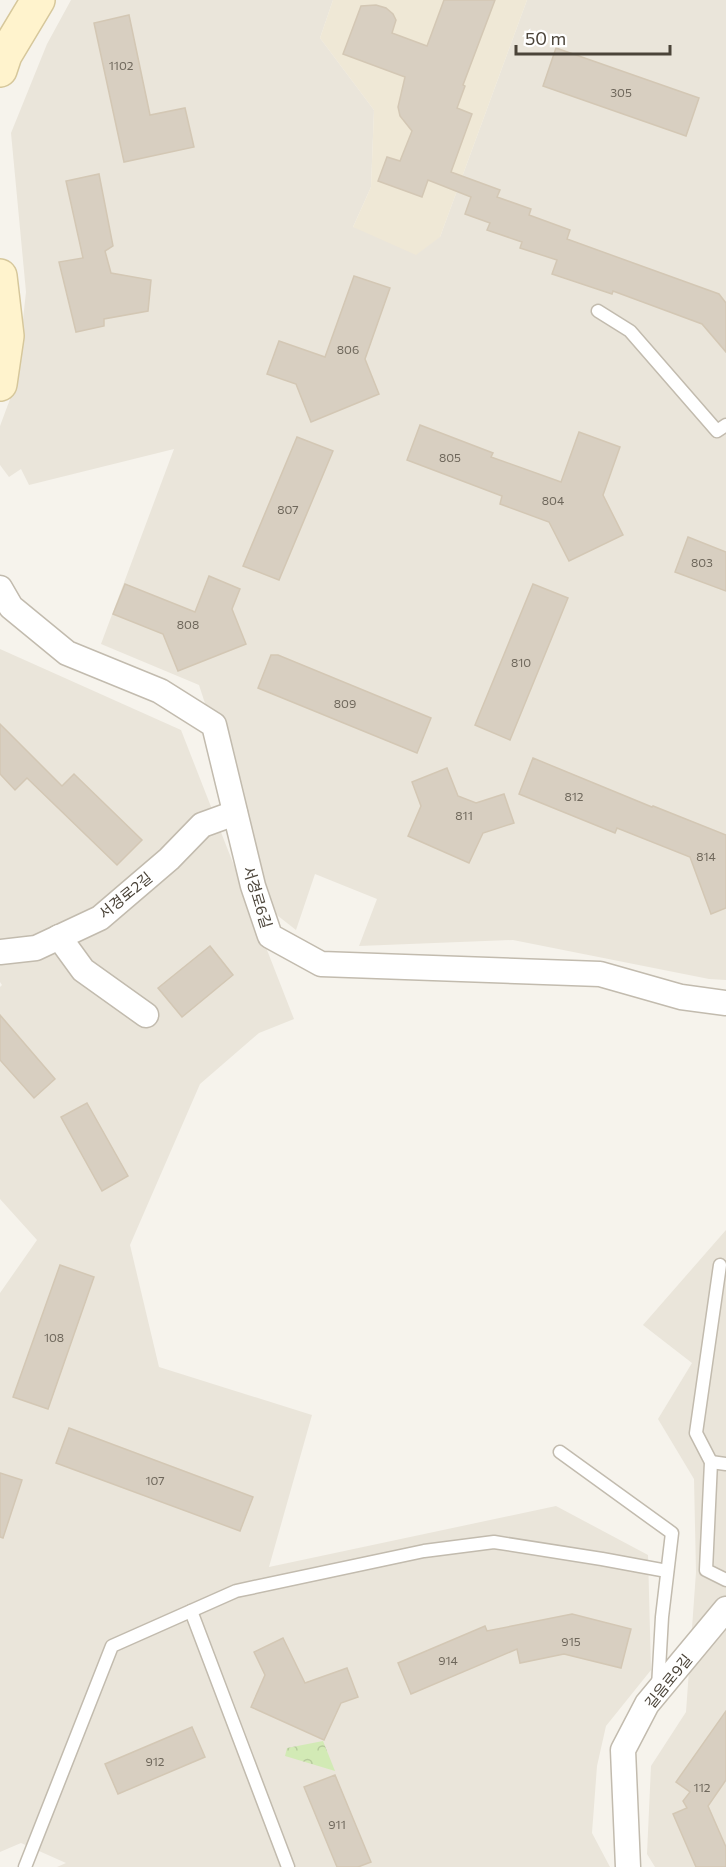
<svg xmlns="http://www.w3.org/2000/svg" width="726" height="1867" font-family="Commissioner,'Noto Sans KR',sans-serif">
	<style>
		.residential { fill: #eae5da }
		.education { fill: #efe8d6 }
		.forest { fill: url(#forest-crowns) }
		.building { fill: #d8cfc1; stroke: #d3c7b4; stroke-width: 1.5 }
		.lines { fill: none; stroke-linecap: round; stroke-linejoin: round }
		.lane-casing { stroke: #c2bbae; stroke-width: 15 }
		.street-casing { stroke: #c2bbae; stroke-width: 27 }
		.secondary-casing { stroke: #d6c79b; stroke-width: 36 }
		.lane { stroke: #fff; stroke-width: 12 }
		.street { stroke: #fff; stroke-width: 24 }
		.secondary { stroke: #fff3cd; stroke-width: 33 }
		.labels { text-anchor: middle; dominant-baseline: central; stroke-width: 4.5; stroke-linejoin: round; paint-order: stroke }
		.number-label { font-size: 12px; fill: #6e675b }
		.street-label { font-size: 15px; fill: #4b4439; stroke: #fff }
	</style>
	<defs>
		<pattern id="forest-crowns" width="20" height="18" patternUnits="userSpaceOnUse" patternTransform="scale(1.5)"><rect width="20" height="18" fill="#d2eab5"/><path d="M2 6a3 3 0 1 1 6 0M12 15a3 3 0 1 1 6 0" fill="none" stroke="#b6ca9c"/></pattern>
	</defs>
	<rect width="100%" height="100%" fill="#f6f3ec"/>
	<g class="residential">
		<path d="M71,0H333L320,38L374,110L371,187L353,227L440,237L527,0H726V980L709,979L513,940L359,946L377,899L315,874L296,930L273,912L199,685L101,644L174,449L29,485L21,469L9,477L0,465V426L16,383L26,292L11,133L47,44Z"/>
		<path d="M0,649L181,730L294,1019L259,1033L200,1084L130,1245L159,1367L312,1415L269,1567L556,1506L648,1555L651,1670L606,1726L597,1766L592,1833L610,1867H57L66,1863L21,1843L0,1852V1293L37,1240L0,1199V987L2,985L0,982Z"/>
		<path d="M726,1230V1867H655L647,1854L651,1766L686,1712L696,1572L694,1479L658,1419L692,1363L643,1325Z"/>
	</g>
	<path class="education" d="M333,0H527L440,237L416,255L353,227L371,187L374,110L320,38Z"/>
	<path class="forest" d="M323,1741L335,1771L285,1756L287,1748Z"/>
	<g class="building">
		<path d="M444,0H495L463,85L465,86L457,108L472,114L451,172L500,190L497,197L531,209L529,215L570,230L567,239L719,294L726,303V352L702,324L613,291L612,294L552,274L557,260L520,248L522,242L487,230L490,223L465,214L471,197L428,180L422,197L378,181L387,157L400,161L412,131L400,116L398,107L405,77L343,54L361,6L376,5L386,8L393,14L396,20L392,33L427,46Z"/>
		<path d="M129,15L150,115L185,108L194,147L124,162L94,23Z"/>
		<path d="M556,48L699,98L686,136L543,86Z"/>
		<path d="M99,174L113,246L105,251L111,273L151,280L148,311L104,319V326L76,332L59,262L83,258L66,181Z"/>
		<path d="M354,276L390,288L365,359L379,394L311,422L296,384L267,374L279,341L325,357Z"/>
		<path d="M420,425L493,453L491,457L561,482L579,432L620,447L603,495L623,535L569,561L549,522L500,504L502,496L407,460Z"/>
		<path d="M297,437L333,451L279,580L243,566Z"/>
		<path d="M688,537L726,552V591L675,572Z"/>
		<path d="M209,576L240,589L232,609L246,644L178,671L163,634L113,614L125,584L195,612Z"/>
		<path d="M533,584L568,598L510,740L475,725Z"/>
		<path d="M271,655H278L431,718L417,753L258,688Z"/>
		<path d="M0,724L62,786L74,774L142,840L117,865L27,778L15,790L0,774Z"/>
		<path d="M533,758L652,807L653,806L726,835V908L711,914L690,857L617,828L615,833L519,794Z"/>
		<path d="M447,768L458,796L476,803L504,794L514,823L483,833L469,863L408,836L421,806L412,782Z"/>
		<path d="M210,946L233,975L182,1017L158,988Z"/>
		<path d="M0,1015L55,1079L34,1098L0,1060Z"/>
		<path d="M87,1103L128,1176L102,1191L61,1117Z"/>
		<path d="M60,1265L94,1277L48,1409L13,1397Z"/>
		<path d="M69,1428L253,1497L240,1531L56,1463Z"/>
		<path d="M0,1473L22,1480L3,1538L0,1537Z"/>
		<path d="M572,1614L631,1629L621,1668L564,1654L520,1663L517,1649L411,1694L398,1663L485,1626L487,1631Z"/>
		<path d="M283,1638L305,1683L347,1668L358,1697L341,1703L324,1740L251,1707L265,1675L254,1652Z"/>
		<path d="M726,1711V1780L708,1806L726,1847V1867H696L673,1814L687,1808L683,1801L690,1792L676,1782Z"/>
		<path d="M192,1727L205,1757L118,1794L105,1764Z"/>
		<path d="M335,1775L371,1862L358,1867H337L304,1787Z"/>
	</g>
	<g class="lines">
		<defs>
			<g id="lane">
				<path d="M598,311L630,331L717,431L726,425"/>
				<path d="M720,1265L696,1433L711,1462L706,1570L726,1580"/>
				<path d="M560,1452L672,1533L662,1617L658,1687"/>
				<path d="M711,1462L726,1464"/>
				<path d="M191,1611L288,1867"/>
				<path d="M25,1867L112,1646L236,1591L424,1551L494,1542L602,1559L667,1571"/>
			</g>
			<g id="street">
				<path d="M0,588L11,607L67,653L160,691L214,725L253,886L270,936L321,964L600,974L681,997L726,1003"/>
				<path d="M59,937L83,970L146,1015"/>
				<path d="M0,952L36,948L100,918L169,859L202,825L235,813"/>
				<path d="M628,1867L623,1750L647,1704L726,1609"/>
			</g>
			<g id="secondary">
				<path d="M0,70L5,55L38,0"/>
				<path d="M0,276L7,336L0,384"/>
			</g>
		</defs>
		<use href="#lane" class="lane-casing"/>
		<use href="#street" class="street-casing"/>
		<use href="#secondary" class="secondary-casing"/>
		<use href="#lane" class="lane"/>
		<use href="#street" class="street"/>
		<use href="#secondary" class="secondary"/>
	</g>
	<g class="labels">
		<g class="number-label">
			<text x="121" y="65">1102</text>
			<text x="621" y="92">305</text>
			<text x="348" y="349">806</text>
			<text x="450" y="457">805</text>
			<text x="553" y="500">804</text>
			<text x="288" y="509">807</text>
			<text x="702" y="562">803</text>
			<text x="188" y="624">808</text>
			<text x="521" y="662">810</text>
			<text x="345" y="703">809</text>
			<text x="574" y="796">812</text>
			<text x="464" y="815">811</text>
			<text x="706" y="856">814</text>
			<text x="54" y="1337">108</text>
			<text x="155" y="1480">107</text>
			<text x="571" y="1641">915</text>
			<text x="448" y="1660">914</text>
			<text x="155" y="1761">912</text>
			<text x="702" y="1787">112</text>
			<text x="337" y="1824">911</text>
		</g>
		<g class="street-label">
			<text transform="translate(125 895) rotate(-39)">서경로2길</text>
			<text transform="translate(258 897) rotate(73)">서경로6길</text>
			<text transform="translate(668 1681) rotate(-51)">길음로9길</text>
		</g>
	</g>
	<path d="M516 45v9h154v-9" fill="none" stroke="#4b4439" stroke-width="3"/>
	<text x="525" y="45" font-size="18" fill="#4b4439" stroke="#ffffff" stroke-width="4.5" paint-order="stroke">50 m</text>
</svg>
